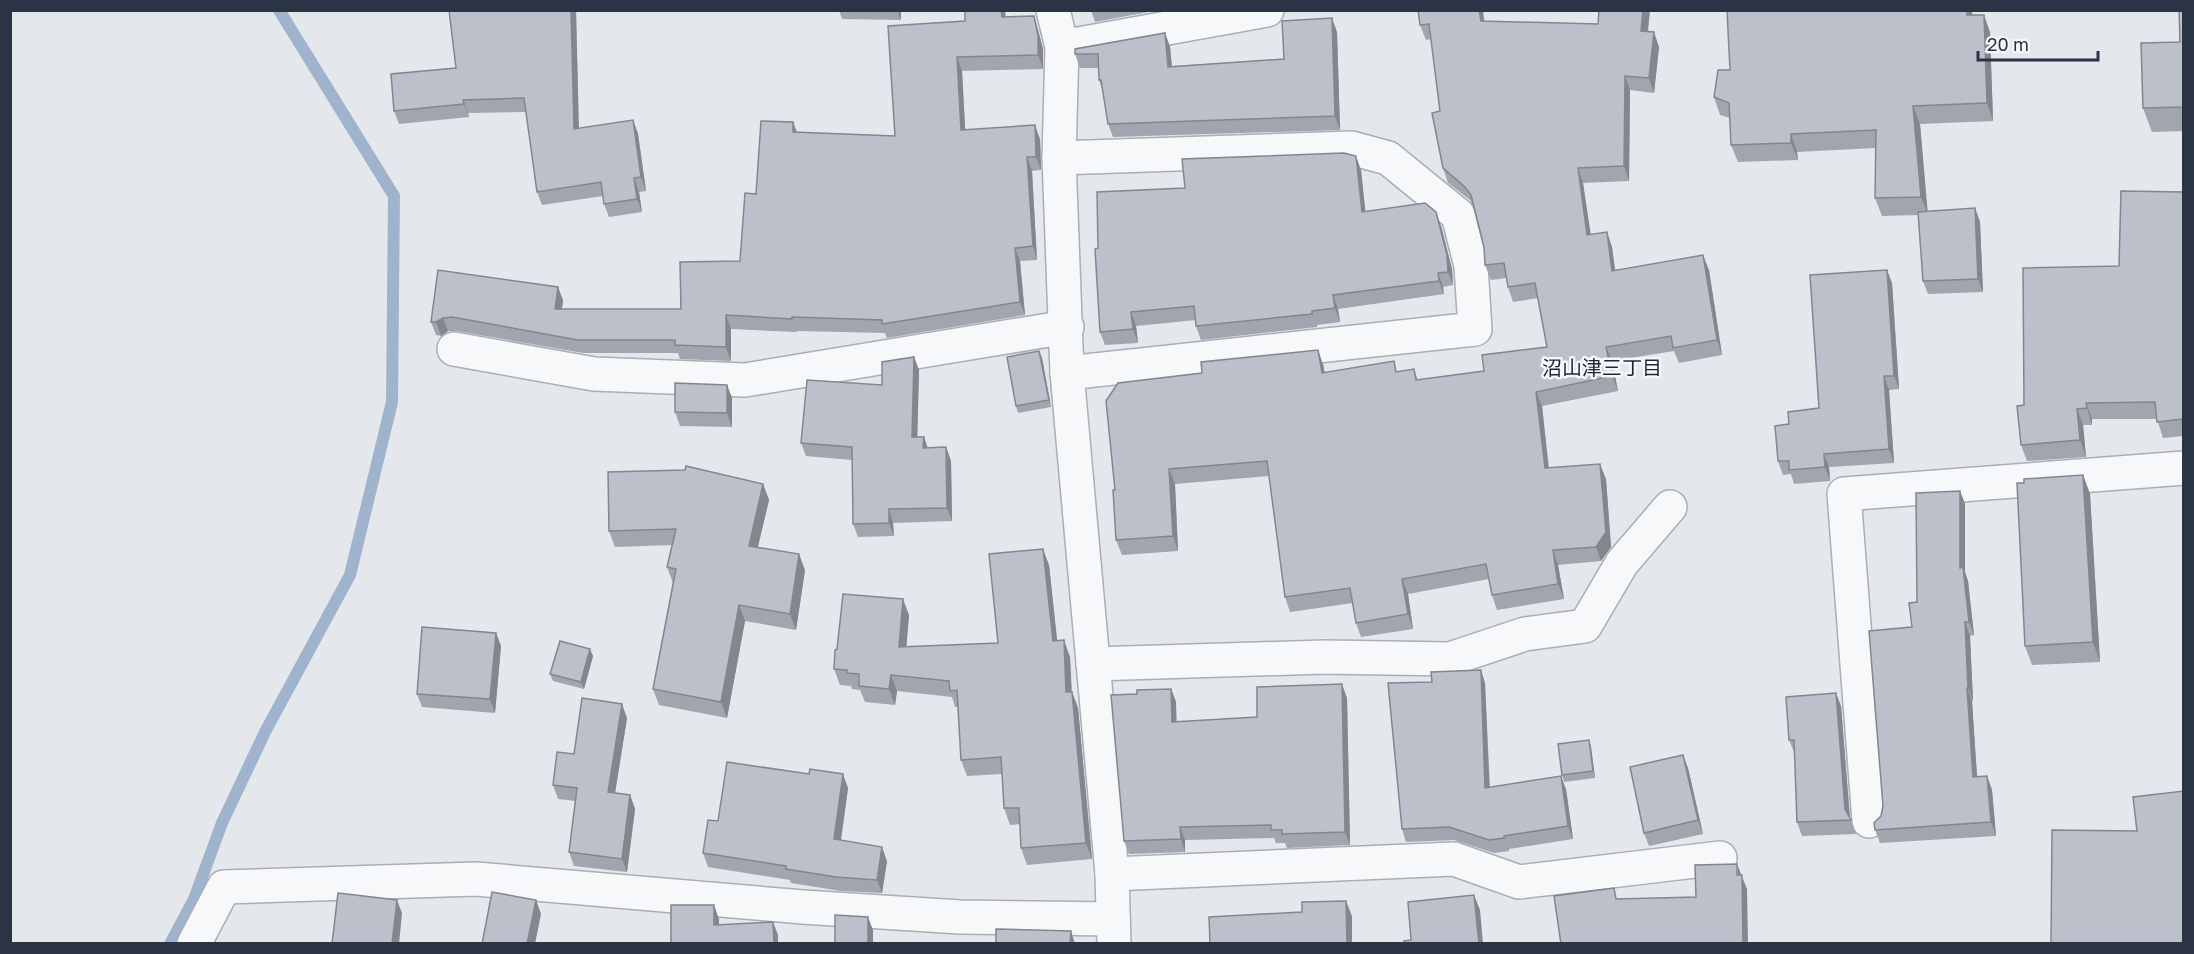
<svg xmlns="http://www.w3.org/2000/svg" width="2194" height="954" font-family="'Golos Text','Noto Sans JP',sans-serif">
	<style>
		.lines { fill: none; stroke-linecap: round; stroke-linejoin: round }
		.stream { stroke: #9fb4cc; stroke-width: 12 }
		.minor-casing { stroke: #a9aeb7; stroke-width: 36 }
		.minor { stroke: #f7f8fa; stroke-width: 33 }
		.wall { fill: #a1a5ae }
		.shaded-wall { fill: #83868d }
		.building { fill: #bbc0ca; stroke: #83868d; stroke-width: 1.5 }
		.labels { text-anchor: middle; dominant-baseline: central; stroke-width: 5; stroke-linejoin: round; paint-order: stroke }
		.neighbourhood-label { font-size: 20px; fill: #1d2536; stroke: #f4f6f9 }
	</style>
	<rect width="100%" height="100%" fill="#e4e7ec"/>
	<g class="lines">
		<path class="stream" d="M170,944L194,899L222,823L265,732L350,575L392,402L394,196L279,10"/>
		<defs>
			<g id="minor">
				<path d="M1053,10L1062,47L1059,158L1067,373L1112,874L1114,944"/>
				<path d="M1062,47L1267,10"/>
				<path d="M1059,158L1351,148L1388,158L1458,215L1471,266L1475,329L1067,373"/>
				<path d="M454,349L594,374L745,380L1067,327"/>
				<path d="M1093,664L1324,657L1450,659L1525,634L1585,626L1622,563L1670,507"/>
				<path d="M1869,821L1844,494L2184,468"/>
				<path d="M1112,874L1454,859L1519,882L1720,858"/>
				<path d="M194,944L224,887L476,879L803,907L960,917L1113,919"/>
			</g>
		</defs>
		<use href="#minor" class="minor-casing"/>
		<use href="#minor" class="minor"/>
	</g>
	<g class="wall">
		<path d="M576,10L579,128L633,120L638,134L646,191L639,192L642,212L609,217L604,204L603,196L542,205L537,192L526,112L468,113L469,117L399,124L394,111L456,68Z"/>
		<path d="M839,10H901V20L842,19Z"/>
		<path d="M1091,10H1159L1095,22Z"/>
		<path d="M1418,10L1484,21L1598,24L1650,10L1648,32L1659,47L1654,93L1630,90L1629,181L1583,183L1590,234L1612,247L1615,270H1709L1722,355L1679,363L1674,351L1612,361L1618,391L1542,406L1549,468L1606,479L1611,547L1601,561L1558,565L1564,599L1497,610L1492,595L1489,579L1408,594L1413,629L1361,637L1356,623L1353,603L1290,612L1285,597L1269,476L1175,484L1178,551L1122,555L1116,540L1115,490L1323,364L1325,373L1398,372L1414,369L1418,380L1484,371L1547,347L1538,298L1513,302L1508,287L1507,278L1491,280L1485,265L1484,247L1473,206L1470,200L1448,183L1443,168L1440,111L1431,39L1426,40L1420,25Z"/>
		<path d="M1727,10H1972V15L1990,32L1993,121L1920,124L1927,212L1975,208L1980,222L1983,292L1928,294L1923,281L1918,215L1882,216L1875,198L1876,148L1797,152L1798,160L1738,162L1731,145L1730,118L1720,115L1714,97L1730,70Z"/>
		<path d="M2184,10V131L2152,132L2143,108L2180,42Z"/>
		<path d="M1034,16L1038,30L1043,49V69L962,71L965,130L1040,139L1041,170L1032,171L1037,260L1020,261L1025,315L887,338L885,333L797,331L796,332L731,329V361L680,359L678,353H583L457,331H448L441,336L436,335L431,322L438,270L563,300L562,309H681L740,261L756,194L793,122L797,132L895,136L965,21L1006,17Z"/>
		<path d="M1337,32L1340,130L1113,137L1108,124L1102,89L1099,80V68H1080L1075,54L1165,33L1170,47L1172,66L1284,59Z"/>
		<path d="M1361,170L1365,212L1441,226L1452,269L1453,285L1443,287L1444,294L1338,309L1340,322L1317,325V327L1201,340L1196,326V320L1136,326L1138,343L1105,345L1100,332L1098,248L1185,188Z"/>
		<path d="M2184,192V436L2163,438L2157,419H2092V425H2083L2086,457L2027,461L2021,445L2024,405L2119,266Z"/>
		<path d="M1892,283L1899,389L1889,390L1894,463L1829,467L1830,481L1794,484L1791,474L1783,475L1778,461L1789,424L1819,408Z"/>
		<path d="M1039,351L1042,358L1051,407L1018,413L1016,406Z"/>
		<path d="M914,357L919,370L917,437H924L928,448L946,447L951,461L952,521L893,523L894,536L858,537L853,524L852,460L806,456L801,443L882,385Z"/>
		<path d="M727,385L732,398V427L680,426L675,412Z"/>
		<path d="M2083,475L2090,494L2100,662L2032,665L2025,646L2024,483Z"/>
		<path d="M763,484L769,500L758,547L805,570L796,630L745,621L727,718L659,705L653,689L673,583L667,567L672,545L615,547L609,531Z"/>
		<path d="M1960,491L1965,504V572L1968,581L1974,635L1970,636L1973,701H1972L1977,777L1987,776L1992,790L1996,836L1880,843L1875,830L1881,816L1912,627L1917,602Z"/>
		<path d="M1049,565L1057,641L1070,657L1072,692L1078,708L1092,859L1027,865L1021,848L1020,824L1010,825L1004,808L1002,774L967,776L961,760L958,707H955L952,697L897,691L895,705L865,702L860,690L852,689L851,686L840,685L834,669L837,649L909,615L906,647L998,643Z"/>
		<path d="M496,633L501,646L495,713L422,707L417,694Z"/>
		<path d="M593,656L584,689L553,681L550,674Z"/>
		<path d="M1485,683L1490,788L1566,789L1573,839L1509,849V851L1494,853L1454,840L1406,842L1402,829Z"/>
		<path d="M1171,689L1176,702V722L1257,717L1347,698L1350,845L1287,848L1285,843H1276L1274,838L1185,840V852L1129,854L1124,841L1137,694Z"/>
		<path d="M1841,706L1850,818L1856,834L1802,836L1797,822L1795,754L1789,740Z"/>
		<path d="M627,718L615,793L630,795L635,809L627,872L574,866L569,852L575,801L558,799L553,785L574,754Z"/>
		<path d="M1589,740L1591,747L1595,778L1564,782L1562,775Z"/>
		<path d="M1688,768L1703,834L1649,846L1644,833Z"/>
		<path d="M848,788L841,841L887,861L882,893L841,891L791,883L790,880L708,867L703,853L718,821Z"/>
	</g>
	<g class="shaded-wall">
		<path d="M571,10H576L579,142L574,129Z"/>
		<path d="M897,10H901V20Z"/>
		<path d="M1001,10H1005L1007,30L1002,17Z"/>
		<path d="M1479,10H1483L1486,35L1481,21Z"/>
		<path d="M1643,10H1650L1646,45L1641,31Z"/>
		<path d="M1967,10H1972L1974,33L1967,15Z"/>
		<path d="M1984,15L1990,32L1993,121L1987,103Z"/>
		<path d="M1034,16L1038,30L1043,49V69L1038,55Z"/>
		<path d="M1332,18L1337,32L1340,130L1335,116Z"/>
		<path d="M1654,32L1659,47L1654,93L1649,78Z"/>
		<path d="M1165,33L1170,47L1173,80L1168,67Z"/>
		<path d="M957,57L962,71L966,144L961,130Z"/>
		<path d="M1625,76L1630,90L1629,181L1624,166Z"/>
		<path d="M463,100L468,113L469,117L464,104Z"/>
		<path d="M1913,106L1920,124L1928,215L1921,197Z"/>
		<path d="M633,120L638,134L646,191L641,177Z"/>
		<path d="M793,122L798,136L793,132Z"/>
		<path d="M1035,125L1040,139L1041,170L1036,157Z"/>
		<path d="M1791,134L1797,152L1798,160L1791,143Z"/>
		<path d="M1356,156L1361,170L1367,226L1362,212Z"/>
		<path d="M1027,157L1032,171L1037,260L1033,246Z"/>
		<path d="M1578,168L1583,183L1593,249L1587,235Z"/>
		<path d="M634,178L639,192L642,212L637,199Z"/>
		<path d="M1975,208L1980,222L1983,292L1978,279Z"/>
		<path d="M1436,212L1441,226L1452,269L1453,285L1448,272Z"/>
		<path d="M1607,232L1612,247L1617,285L1612,271Z"/>
		<path d="M1015,248L1020,261L1025,315L1020,302Z"/>
		<path d="M1703,255L1709,270L1722,355L1717,340Z"/>
		<path d="M1887,270L1892,283L1899,389L1894,376Z"/>
		<path d="M1438,273L1443,287L1444,294L1439,281Z"/>
		<path d="M558,287L563,300L560,323L555,309Z"/>
		<path d="M1333,295L1338,309L1340,322L1335,308Z"/>
		<path d="M1131,312L1136,326L1138,343L1133,329Z"/>
		<path d="M726,315L731,329V361L726,347Z"/>
		<path d="M443,318L448,331L441,336L436,322Z"/>
		<path d="M1606,347L1612,361L1618,391L1612,376Z"/>
		<path d="M1318,350L1323,364L1327,388L1322,373Z"/>
		<path d="M1039,351L1042,358L1051,407L1049,400Z"/>
		<path d="M914,357L919,370L917,450L912,437Z"/>
		<path d="M1884,376L1889,390L1894,463L1889,449Z"/>
		<path d="M727,385L732,398V427L727,413Z"/>
		<path d="M1536,392L1542,406L1550,483L1545,468Z"/>
		<path d="M2086,403L2092,419V425L2087,408Z"/>
		<path d="M2077,409L2083,425L2086,457L2080,440Z"/>
		<path d="M924,437L928,450L923,448Z"/>
		<path d="M946,447L951,461L952,521L947,508Z"/>
		<path d="M1824,454L1829,467L1830,481L1825,467Z"/>
		<path d="M1600,464L1606,479L1611,547L1601,561L1596,547Z"/>
		<path d="M1169,469L1175,484L1178,551L1173,536Z"/>
		<path d="M2083,475L2090,494L2100,662L2093,642Z"/>
		<path d="M763,484L769,500L754,562L749,546Z"/>
		<path d="M1960,491L1965,504V572L1968,581L1974,635L1969,622L1960,568Z"/>
		<path d="M889,509L893,523L894,536L889,523Z"/>
		<path d="M1043,549L1049,565L1059,657L1053,641Z"/>
		<path d="M1553,550L1558,565L1564,599L1558,584Z"/>
		<path d="M799,554L805,570L796,630L790,614Z"/>
		<path d="M1402,579L1408,594L1413,629L1408,614Z"/>
		<path d="M903,599L909,615L905,663L899,647Z"/>
		<path d="M739,605L745,621L727,718L721,702Z"/>
		<path d="M1965,622L1970,636L1973,701L1968,688Z"/>
		<path d="M496,633L501,646L495,713L490,699Z"/>
		<path d="M1064,640L1070,657L1072,708L1066,692Z"/>
		<path d="M590,649L593,656L584,689L581,682Z"/>
		<path d="M1481,670L1485,683L1490,801L1485,788Z"/>
		<path d="M891,675L897,691L895,705L889,689Z"/>
		<path d="M1342,684L1347,698L1350,845L1345,832Z"/>
		<path d="M1967,688L1972,701L1978,791L1973,777Z"/>
		<path d="M1171,689L1176,702L1177,735L1172,722Z"/>
		<path d="M1072,692L1078,708L1092,859L1086,843Z"/>
		<path d="M1836,693L1841,706L1850,820L1845,809Z"/>
		<path d="M622,704L627,718L613,806L608,792Z"/>
		<path d="M1589,740L1591,747L1595,778L1593,771Z"/>
		<path d="M1683,755L1688,768L1703,834L1698,820Z"/>
		<path d="M843,774L848,788L839,853L834,839Z"/>
		<path d="M1561,776L1566,789L1573,839L1568,826Z"/>
		<path d="M1987,776L1992,790L1996,836L1991,822Z"/>
		<path d="M630,795L635,809L627,872L622,859Z"/>
		<path d="M1180,827L1185,840V852L1181,839Z"/>
		<path d="M882,847L887,861L882,893L877,880Z"/>
		<path d="M1737,864L1747,889L1748,944H1743Z"/>
		<path d="M1474,895L1480,910L1483,944H1479Z"/>
		<path d="M397,900L402,913L399,944H392Z"/>
		<path d="M536,900L541,914L535,944H527Z"/>
		<path d="M1346,901L1352,916V944H1347Z"/>
		<path d="M714,905L719,919V938L714,925Z"/>
		<path d="M868,917L873,930V944H868Z"/>
		<path d="M773,922L778,935V944H774Z"/>
		<path d="M1071,931L1075,944H1070Z"/>
	</g>
	<g class="building">
		<path d="M449,10H571L574,129L633,120L641,177L634,178L637,199L604,204L601,182L537,192L524,98L463,100L464,104L394,111L391,74L456,68Z"/>
		<path d="M965,10H1001L1002,17L1034,16L1038,36V55L957,57L961,130L1035,125L1036,157H1027L1033,246L1015,248L1020,302L882,324V320L792,317V319L726,315V347L675,345V340H578L452,317L443,318L436,322H431L438,270L558,287L555,309H681L680,262L740,261L745,193L756,194L761,121L793,122V132L895,136L888,26L965,21Z"/>
		<path d="M1418,10H1479L1481,21L1598,24L1599,10H1643L1641,31L1654,32L1649,78L1625,76L1624,166L1578,168L1587,235L1607,232L1612,271L1703,255L1717,340L1673,348L1671,336L1606,347L1612,376L1536,392L1545,468L1600,464L1606,532L1596,547L1553,550L1558,584L1492,595L1486,564L1402,579L1408,614L1356,623L1350,588L1285,597L1267,461L1169,469L1173,536L1116,540L1113,490H1115L1106,401L1118,383L1202,373L1201,362L1318,350L1322,373L1394,361L1396,372L1414,369L1416,380L1484,371L1482,355L1547,347L1535,283L1508,287L1504,263L1485,265L1484,247L1471,195L1464,186L1443,168L1432,113L1440,111L1429,24L1420,25Z"/>
		<path d="M1727,10H1967V15H1984L1987,103L1913,106L1921,197L1875,198L1876,130L1791,134V143L1731,145L1729,103L1714,97L1718,70H1730Z"/>
		<path d="M2179,10H2184V107L2143,108L2141,43L2180,42Z"/>
		<path d="M1332,18L1335,116L1108,124L1101,80H1099L1098,54H1075V49L1165,33L1168,67L1284,59L1282,21Z"/>
		<path d="M1344,153L1356,156L1362,212L1425,203L1436,212L1447,255L1448,272L1438,273L1439,281L1333,295L1335,308L1312,311V314L1196,326L1194,306L1131,312L1133,329L1100,332L1095,249L1098,248L1097,192L1185,188L1182,159Z"/>
		<path d="M2121,191L2184,192V433L2182,419L2157,422L2155,402L2086,403L2087,408L2077,409L2080,440L2021,445L2017,406L2024,405L2023,268L2119,266Z"/>
		<path d="M1975,208L1978,279L1923,281L1918,212Z"/>
		<path d="M1887,270L1894,376H1884L1889,449L1824,454L1825,467L1789,470V461H1778L1775,426L1789,424L1788,412L1819,408L1810,275Z"/>
		<path d="M1039,351L1049,400L1016,406L1007,357Z"/>
		<path d="M914,357L912,437H924L923,448L946,447L947,508L889,509V523L853,524L852,447L801,443L807,380L882,385V362Z"/>
		<path d="M675,383L727,385V413L675,412Z"/>
		<path d="M686,466L763,484L749,546L799,554L790,614L739,605L721,702L653,689L676,569L667,567L676,529L609,531L608,472L685,470Z"/>
		<path d="M2083,475L2093,642L2025,646L2017,483H2024V479Z"/>
		<path d="M1960,491V568L1963,567L1969,622H1965L1968,688H1967L1973,777L1987,776L1991,822L1875,830L1874,823L1881,816L1883,806L1869,631L1912,627L1909,603L1917,602L1916,493Z"/>
		<path d="M1043,549L1053,641L1064,640L1066,692H1072L1086,843L1021,848L1019,808H1004L1001,757L961,760L957,690L950,691L949,681L891,675L889,689L859,686V674L847,673V670L834,669L835,650L837,649L843,594L903,599L899,647L998,643L989,554Z"/>
		<path d="M422,627L496,633L490,699L417,694Z"/>
		<path d="M560,641L590,649L581,682L550,674Z"/>
		<path d="M1481,670L1485,788L1561,776L1568,826L1504,836V838L1489,840L1449,827L1402,829L1388,683L1432,682L1431,672Z"/>
		<path d="M1342,684L1345,832L1282,834V830H1271V825L1180,827L1181,839L1124,841L1111,695L1137,694V690L1171,689L1172,722L1257,717V687Z"/>
		<path d="M1836,693L1845,809L1851,820L1797,822L1794,740H1789L1786,697Z"/>
		<path d="M582,698L622,704L608,792L630,795L622,859L569,852L577,788L553,785L557,752L574,754Z"/>
		<path d="M1589,740L1593,771L1562,775L1558,744Z"/>
		<path d="M1683,755L1698,820L1644,833L1630,767Z"/>
		<path d="M727,762L809,774L810,769L843,774L834,839L882,847L877,880L836,877L786,869V866L703,853L708,820L718,821Z"/>
		<path d="M2184,791V944H2051L2052,830L2137,831L2133,797Z"/>
		<path d="M1737,864V875H1742L1743,944H1561L1554,896L1614,888L1616,899L1696,897L1695,865Z"/>
		<path d="M492,892L536,900L527,944H482Z"/>
		<path d="M338,893L397,900L392,944H332Z"/>
		<path d="M1474,895L1479,944H1404V941L1411,940L1408,902Z"/>
		<path d="M1346,901L1347,944H1210L1209,917L1302,912V902Z"/>
		<path d="M671,905H714V925L773,922L774,944H671Z"/>
		<path d="M835,915L868,917V944H835Z"/>
		<path d="M996,929L1071,931L1070,944H996Z"/>
	</g>
	<g class="labels">
		<g class="neighbourhood-label">
			<text x="1602" y="367">沼山津三丁目</text>
		</g>
	</g>
	<rect width="2194" height="954" fill="none" stroke="#2b3445" stroke-width="24"/>
	<path d="M1978 51v9h120v-9" fill="none" stroke="#2b3445" stroke-width="3"/>
	<text x="1987" y="51" font-size="18" fill="#2b3445" stroke="#f4f6f9" stroke-width="4.5" paint-order="stroke">20 m</text>
</svg>
